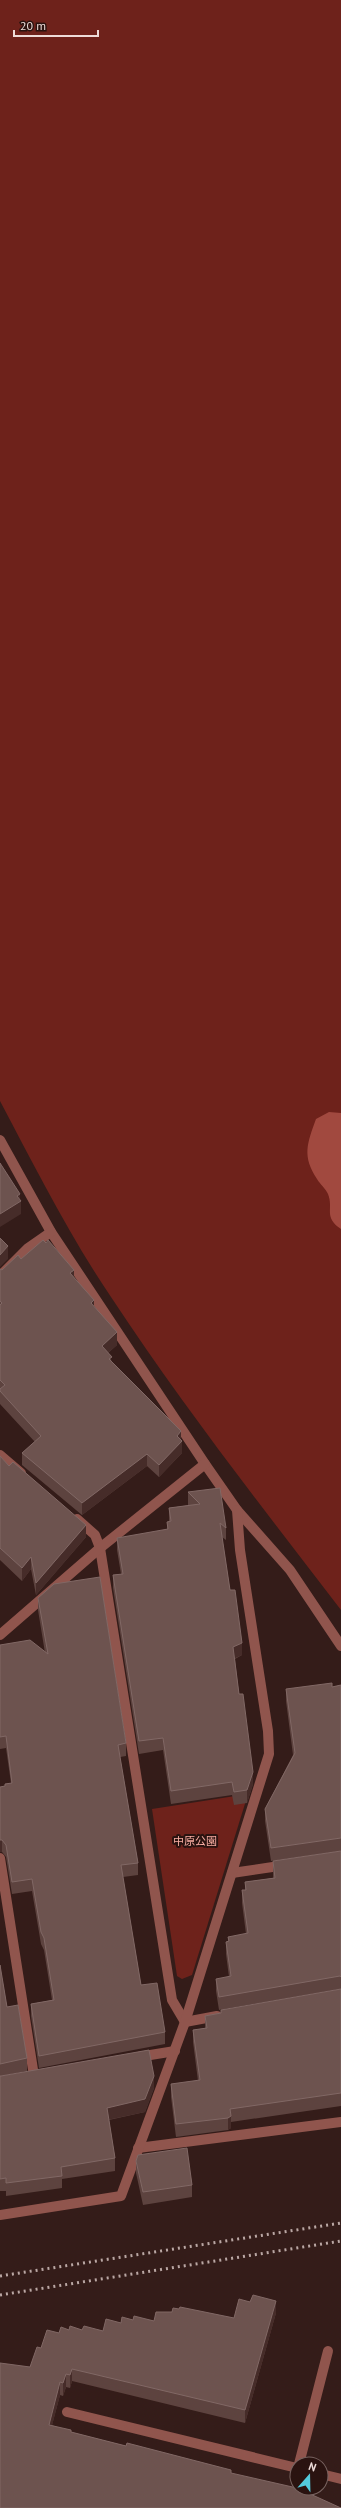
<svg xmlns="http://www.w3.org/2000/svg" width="341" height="2508" font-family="'PT Sans','Noto Sans JP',sans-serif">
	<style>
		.green { fill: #6e221b }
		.water { fill: #a1493f }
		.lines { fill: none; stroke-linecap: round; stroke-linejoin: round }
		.street { stroke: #90554d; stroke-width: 10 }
		.rail { stroke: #baa7a4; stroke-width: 3; stroke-dasharray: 2 4; stroke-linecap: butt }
		.wall { fill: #5d433f }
		.shaded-wall { fill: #462c29 }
		.building { fill: #6d534f; stroke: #816865 }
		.labels { text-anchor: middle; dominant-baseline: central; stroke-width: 4; stroke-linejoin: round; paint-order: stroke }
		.park-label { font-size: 11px; fill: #f9aea3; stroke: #2a1310 }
	</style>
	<rect width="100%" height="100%" fill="#341c19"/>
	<g class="green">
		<path d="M0,0H341V1610C262,1507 182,1405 111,1297C69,1235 35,1167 0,1101Z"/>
		<path d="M248,1794L192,1975L182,1979L177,1976L152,1809Z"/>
	</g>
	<path class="water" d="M329,1112L341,1113V1229C323,1217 334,1209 328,1194C326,1189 320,1184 317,1179C302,1156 307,1144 316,1119Z"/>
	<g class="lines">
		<g class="street">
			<path d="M0,1140L51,1232L205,1464L237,1510L290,1570L341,1646"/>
			<path d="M0,1276L28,1248L51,1232"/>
			<path d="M0,1455L21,1473"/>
			<path d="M77,1519L95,1535L100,1548L172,2000L185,2022L217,2016"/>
			<path d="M0,1635L100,1548L205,1464"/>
			<path d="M0,1858L34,2076"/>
			<path d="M232,1873L286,1865"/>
			<path d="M138,2057L175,2051"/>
			<path d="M138,2148L341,2122"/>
			<path d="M0,2215L121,2196L185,2022L269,1754L268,1731L240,1550L237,1510"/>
			<path d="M67,2412L297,2468"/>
			<path d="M299,2464L328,2351"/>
			<path d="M321,2474L341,2479"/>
		</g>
		<g class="rail">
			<path d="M0,2276L341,2223"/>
			<path d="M0,2295L341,2241"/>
		</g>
	</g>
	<g class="wall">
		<path d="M21,1259L74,1277L94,1306L117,1345L108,1353L112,1362L181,1439L182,1453L159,1477L147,1466L82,1515L22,1465V1453L35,1442L0,1404V1269L2,1270Z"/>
		<path d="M0,1456L9,1466L86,1537L36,1595L31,1569L22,1581L0,1560Z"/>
		<path d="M188,1492L226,1528V1540L222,1537L230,1590L242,1655L235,1659L239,1694L253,1784L247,1803L234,1805L232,1795L171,1804L163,1750L139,1754L113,1588V1575L121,1574L117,1550V1538L167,1530V1522H169V1508L189,1505H188Z"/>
		<path d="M38,1598L126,1743V1756L120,1757L138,1863V1875L123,1877L141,1985L165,2032V2044L39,2068L31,2016V2004L52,2000L44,1950L41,1944L32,1891L12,1894L6,1857L2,1852H0V1787L5,1786V1784L11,1783L6,1748L0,1749V1645L45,1653L38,1610Z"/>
		<path d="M341,1685V1851L271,1861L265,1821V1809L293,1755L286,1701V1689L332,1687Z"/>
		<path d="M341,1851V1989H340L219,2010L216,1991V1979L229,1977L226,1954V1942L228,1941V1937L246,1934L242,1903V1890H245V1882L273,1878V1861Z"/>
		<path d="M0,1965L7,2007L27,2058V2071L1,2076L154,2088L145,2112L109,2120L115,2158V2171L62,2179V2188L6,2196V2191H0Z"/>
		<path d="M341,1989V2106L231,2122V2128L228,2130L176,2137L171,2097V2084L198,2081L193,2042V2030L205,2028V2016L221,2013V2010Z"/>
		<path d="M136,2161L192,2185V2197L143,2205L136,2173Z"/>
		<path d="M276,2313L245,2423L72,2381L70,2388L66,2387L63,2396L60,2395L52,2425L71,2432L231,2473L0,2508L30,2367L41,2348L59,2333L69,2330L103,2331L121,2323L133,2320L154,2321L234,2318Z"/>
	</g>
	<g class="shaded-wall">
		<path d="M20,1194V1202L21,1201V1214L0,1227V1214L17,1196Z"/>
		<path d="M8,1246V1259L0,1267V1255Z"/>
		<path d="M74,1270V1282L70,1273Z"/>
		<path d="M94,1300V1312L91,1303Z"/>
		<path d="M117,1332V1345L102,1358V1346Z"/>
		<path d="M181,1431V1442L182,1441V1453L159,1477V1465L177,1436Z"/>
		<path d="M147,1454V1466L82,1515V1503Z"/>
		<path d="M86,1525V1537L36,1595V1583Z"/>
		<path d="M31,1557V1569L22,1581V1568Z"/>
		<path d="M242,1643V1655L233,1659V1647Z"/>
		<path d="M253,1772V1784L247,1803V1790Z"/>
		<rect x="0" y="1840" width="2" height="12"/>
		<path d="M154,2076V2088L145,2112L107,2120V2108Z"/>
		<path d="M231,2116V2128L228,2130V2118Z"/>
		<path d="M276,2301V2313L245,2423V2410Z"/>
		<path d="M72,2369V2381L70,2388V2375Z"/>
		<path d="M66,2374V2387L63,2396V2383Z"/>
		<path d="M60,2382V2395L49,2437V2425Z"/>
	</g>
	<g class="building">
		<path d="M0,1163L20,1194L17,1196L21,1201L0,1214Z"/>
		<path d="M0,1238L8,1246L0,1255Z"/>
		<path d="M43,1240L46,1243L48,1240L74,1270L70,1273L94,1300L91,1303L117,1332L102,1346L112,1357L109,1359L181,1431L177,1436L182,1441L159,1465L147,1454L82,1503L22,1453L41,1436L0,1391V1389L5,1385L0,1380V1305L2,1303L0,1301V1269L2,1270L18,1255L21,1259Z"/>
		<path d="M0,1456L9,1466L13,1462L86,1525L36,1583L31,1557L22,1568L0,1548Z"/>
		<path d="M220,1488L226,1528L220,1523L230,1590H235L242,1643L233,1647L239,1694H243L253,1772L247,1790L234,1792L232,1782L171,1791L163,1738L139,1741L113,1575L123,1574L117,1538L168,1529L167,1522L171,1521L169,1508L200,1504L188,1492Z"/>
		<path d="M100,1577L126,1743L118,1745L138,1863L121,1865L141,1985L157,1983L165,2032L39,2056L31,2004L54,2000L44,1938L41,1932L32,1879L12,1882L6,1845L2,1840H0V1787L5,1786V1784L12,1783L6,1736L0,1737V1645L30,1640L48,1654L38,1598L54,1584Z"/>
		<path d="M332,1683V1687L341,1685V1838L271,1848L265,1809L295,1753L286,1689Z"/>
		<path d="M341,1851V1977L340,1976L219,1997L216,1979L231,1976L226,1942L229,1941L228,1937L248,1933L242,1890H246L245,1882L275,1878L273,1861Z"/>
		<path d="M0,1965L7,2007L18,2005L27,2058L0,2064Z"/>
		<path d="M341,1989V2093L230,2109L231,2116L228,2118L176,2124L171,2084L200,2080L193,2030L207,2028L205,2016L221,2013V2010Z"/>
		<path d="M149,2050L154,2076L145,2099L107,2108L115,2158L61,2167L62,2176L6,2183V2178L0,2179V2076H1Z"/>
		<path d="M187,2148L192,2185L143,2192L136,2161L138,2155Z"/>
		<path d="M253,2295L276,2301L245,2410L72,2369L70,2375L66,2374L63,2383L60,2382L49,2425L71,2430V2432L126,2446L127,2443L231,2470V2473L297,2488L341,2508H0V2363L30,2367L37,2347L41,2348L47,2330L59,2333L61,2327L69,2330L70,2326L82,2330L84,2326L103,2331L106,2319L121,2323L122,2317L133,2320L134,2316L154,2321L156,2312H172L173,2308L179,2309L180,2307L234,2318L239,2299L250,2302Z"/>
	</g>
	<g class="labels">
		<g class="park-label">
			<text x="195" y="1841">中原公園</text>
		</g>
	</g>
	<g transform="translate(309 2476) rotate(20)"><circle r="19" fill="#2a1310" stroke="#786360"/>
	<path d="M0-3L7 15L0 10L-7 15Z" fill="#53cadc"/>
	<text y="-6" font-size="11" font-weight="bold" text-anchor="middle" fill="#eedcd9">N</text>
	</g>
	<path d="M14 30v6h84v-6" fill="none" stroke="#eedcd9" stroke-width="2"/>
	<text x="20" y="30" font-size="12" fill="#eedcd9" stroke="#2a1310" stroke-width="3" paint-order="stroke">20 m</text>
</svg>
